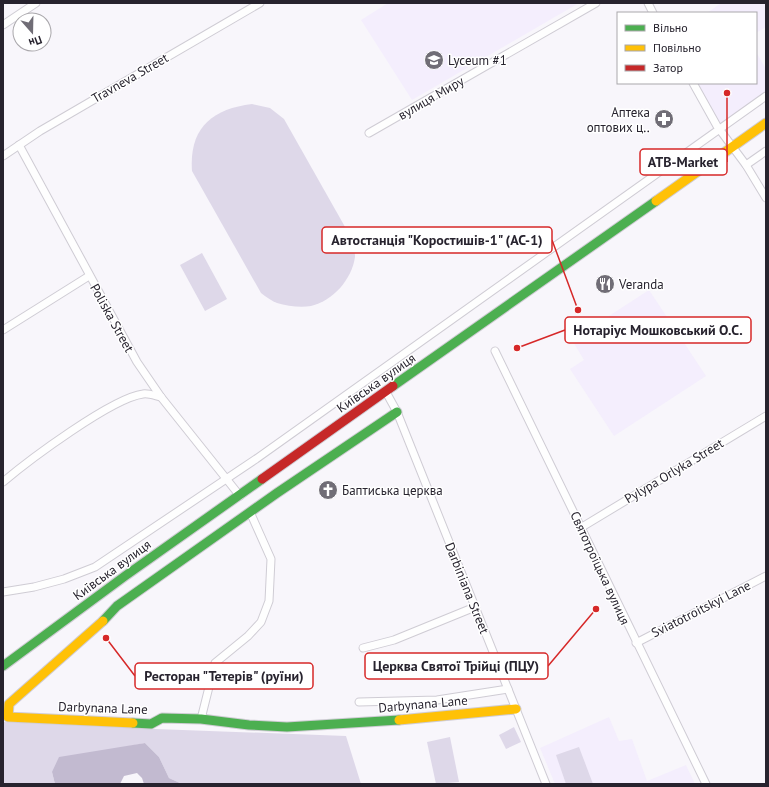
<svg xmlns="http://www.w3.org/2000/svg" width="769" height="787" font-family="'PT Sans',sans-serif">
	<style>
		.built { fill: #f4eefd }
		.green { fill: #ded8e9 }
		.water { fill: #c2bad0 }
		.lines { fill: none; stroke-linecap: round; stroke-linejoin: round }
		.street-casing { stroke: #cfccd4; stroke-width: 9 }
		.fast-casing { stroke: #cfccd4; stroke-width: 11 }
		.slow-casing { stroke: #cfccd4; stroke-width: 11 }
		.jam-casing { stroke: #cfccd4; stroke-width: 11 }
		.street { stroke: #fefefe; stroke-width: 7 }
		.fast { stroke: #4caf50; stroke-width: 9 }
		.slow { stroke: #ffc107; stroke-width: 9 }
		.jam { stroke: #c62828; stroke-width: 9 }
		.labels { text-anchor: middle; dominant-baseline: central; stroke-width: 3; stroke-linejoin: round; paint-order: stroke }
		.poi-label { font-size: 13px; fill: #27232e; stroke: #fff; text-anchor: start }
		.street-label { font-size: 13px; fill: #27232e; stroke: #fff }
		.leader { fill: none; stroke: #d62828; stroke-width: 1.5 }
		.callout-dot { fill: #d62828; stroke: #fff; stroke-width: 1.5 }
		.callout { fill: #fff; stroke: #d62828; stroke-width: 1.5 }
		.callout-label { font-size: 14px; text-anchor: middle; font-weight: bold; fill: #27232e }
	</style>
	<rect width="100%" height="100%" fill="#f8f6fb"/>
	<g class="built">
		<path d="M388,3H579L412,100L361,20Z"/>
		<path d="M721,3H766V27L756,33V13H707Z"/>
		<path d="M756,52L766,69V94L724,124L717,122L696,83H756Z"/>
		<path d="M649,290L706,376L614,436L570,369L584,360L572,340Z"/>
		<path d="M609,717L619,741L632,739L647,781L686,765L695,784H555L540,748Z"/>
	</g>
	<g class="green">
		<path d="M252,104L270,108L284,119L353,241C354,246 355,252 355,257C352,279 333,301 311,306C301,308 287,306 277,303C272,301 266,297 261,293L192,171C189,129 211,109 252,104Z"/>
		<path d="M202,253L227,299L205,311L180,265Z"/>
		<path d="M3,719L4,722L129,728L346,736L361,784H182L169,778L159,757L145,743L110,750L52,772L55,784H3Z"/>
		<path d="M514,727L521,742L506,749L499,735Z"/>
		<path d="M450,737L459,782L436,784L427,742Z"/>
		<path d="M579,747L593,784H566L556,755Z"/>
	</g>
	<path class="water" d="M145,743L159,757L169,778L182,784H144L142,778L137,773L124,776L120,784H55L52,772L59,757Z"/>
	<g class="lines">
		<defs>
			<g id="street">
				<path d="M648,3L653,13"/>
				<path d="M3,25L36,3"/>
				<path d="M693,83L717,126L746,165L766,198"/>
				<path d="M369,133L596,3"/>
				<path d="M19,145L137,362L161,397L240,496"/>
				<path d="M3,156L40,131L260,3"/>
				<path d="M746,165L766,151"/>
				<path d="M3,330L89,276"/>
				<path d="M495,351L706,784"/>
				<path d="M386,392L397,412L546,784"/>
				<path d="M3,482C29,460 112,398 143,394C148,393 156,396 161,397"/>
				<path d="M582,527L766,416"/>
				<path d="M3,592L34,587L64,579L95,567L256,459L766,96"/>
				<path d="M636,643L766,576"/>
				<path d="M363,648L394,640L475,607"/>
				<path d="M359,702L437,700L508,689"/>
				<path d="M201,719L215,663L248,636L261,622L269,601L271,559L250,512"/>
			</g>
			<g id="fast">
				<path d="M393,386L656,201"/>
				<path d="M103,621L117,606L277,493L397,412"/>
				<path d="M3,666L125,576L262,479"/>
				<path d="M133,723L151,724L162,718L201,719L249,725L287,727L399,720"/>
			</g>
			<g id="slow">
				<path d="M656,201L766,123"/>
				<path d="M103,621L9,704L8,717L133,723"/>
				<path d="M399,720L516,709"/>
			</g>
			<path id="jam" d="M262,479L393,386"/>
		</defs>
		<use href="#street" class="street-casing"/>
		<use href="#fast" class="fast-casing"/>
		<use href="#slow" class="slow-casing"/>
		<use href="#jam" class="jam-casing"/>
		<use href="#street" class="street"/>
		<use href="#fast" class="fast"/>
		<use href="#slow" class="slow"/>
		<use href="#jam" class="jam"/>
	</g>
	<defs>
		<symbol id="school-disc" viewBox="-11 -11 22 22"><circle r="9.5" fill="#706d76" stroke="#fff"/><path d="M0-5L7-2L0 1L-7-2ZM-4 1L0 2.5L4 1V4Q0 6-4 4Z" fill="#fff"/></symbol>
		<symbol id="pharmacy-disc" viewBox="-11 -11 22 22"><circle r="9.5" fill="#706d76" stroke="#fff"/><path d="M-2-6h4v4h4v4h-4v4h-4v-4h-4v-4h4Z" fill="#fff"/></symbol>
		<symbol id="restaurant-disc" viewBox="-11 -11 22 22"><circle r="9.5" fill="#706d76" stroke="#fff"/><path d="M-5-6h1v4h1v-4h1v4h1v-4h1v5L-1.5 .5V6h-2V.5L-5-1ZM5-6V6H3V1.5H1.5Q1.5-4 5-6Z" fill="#fff"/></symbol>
		<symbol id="church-disc" viewBox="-11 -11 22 22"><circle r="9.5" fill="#706d76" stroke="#fff"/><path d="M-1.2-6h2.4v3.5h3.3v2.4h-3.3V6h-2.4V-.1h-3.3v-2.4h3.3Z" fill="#fff"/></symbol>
	</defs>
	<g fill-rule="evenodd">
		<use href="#school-disc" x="423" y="49" width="22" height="22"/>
		<use href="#pharmacy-disc" x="653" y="108" width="22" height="22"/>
		<use href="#restaurant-disc" x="594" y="273" width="22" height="22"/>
		<use href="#church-disc" x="317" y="479" width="22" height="22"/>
	</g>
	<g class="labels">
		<g class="poi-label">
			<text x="448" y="60">Lyceum #1</text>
			<text x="650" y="112" text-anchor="end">Аптека<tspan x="650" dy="15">оптових ц‥</tspan></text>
			<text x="619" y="284">Veranda</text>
			<text x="342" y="490">Баптиська церква</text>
		</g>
		<g class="street-label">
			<text transform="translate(130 78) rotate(-30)">Travneva Street</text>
			<text transform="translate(431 98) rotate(-30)">вулиця Миру</text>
			<text transform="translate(112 318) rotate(61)">Poliska Street</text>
			<text transform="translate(376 383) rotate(-35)">Київська вулиця</text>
			<text transform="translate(674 471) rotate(-31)">Pylypa Orlyka Street</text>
			<text transform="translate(600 568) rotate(65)">Святотроїцька вулиця</text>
			<text transform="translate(112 570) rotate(-36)">Київська вулиця</text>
			<text transform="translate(467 588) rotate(68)">Darbiniana Street</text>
			<text transform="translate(701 609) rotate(-27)">Sviatotroitskyi Lane</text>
			<text transform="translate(423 704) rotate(-5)">Darbynana Lane</text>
			<text transform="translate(103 708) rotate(2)">Darbynana Lane</text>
		</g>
	</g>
	<path class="leader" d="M727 93L727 162M578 310L552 240M517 348L565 330M596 609L548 666M106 638L135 676"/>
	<g class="callout-dot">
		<circle cx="727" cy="93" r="4"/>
		<circle cx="578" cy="310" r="4"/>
		<circle cx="517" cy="348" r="4"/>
		<circle cx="596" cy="609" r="4"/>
		<circle cx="106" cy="638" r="4"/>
	</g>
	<g class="callout">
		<rect x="640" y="149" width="87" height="26" rx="4"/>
		<rect x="322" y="227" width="230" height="26" rx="4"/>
		<rect x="565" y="317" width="186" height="26" rx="4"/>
		<rect x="365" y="653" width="183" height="26" rx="4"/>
		<rect x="135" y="663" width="178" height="26" rx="4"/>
	</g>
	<g class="callout-label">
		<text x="683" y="167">ATB-Market</text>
		<text x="437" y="245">Автостанція "Коростишів-1" (АС-1)</text>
		<text x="658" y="335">Нотаріус Мошковський О.С.</text>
		<text x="456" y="671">Церква Святої Трійці (ПЦУ)</text>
		<text x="224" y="681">Ресторан "Тетерів" (руїни)</text>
	</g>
	<rect width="769" height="787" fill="none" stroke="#27232e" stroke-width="8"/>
	<rect x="617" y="12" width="140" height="72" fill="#ffffff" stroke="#a9a7ab"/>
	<rect x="625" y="25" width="20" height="6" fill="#4caf50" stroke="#a9a7ab"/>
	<text x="653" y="32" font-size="12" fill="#27232e">Вільно</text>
	<rect x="625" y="45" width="20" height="6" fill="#ffc107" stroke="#a9a7ab"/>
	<text x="653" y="52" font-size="12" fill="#27232e">Повільно</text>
	<rect x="625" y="65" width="20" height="6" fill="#c62828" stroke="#a9a7ab"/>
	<text x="653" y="72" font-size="12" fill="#27232e">Затор</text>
	<g transform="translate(32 32) rotate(160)"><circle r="19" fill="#ffffff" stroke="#a9a7ab"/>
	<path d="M0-3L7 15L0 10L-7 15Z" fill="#706d76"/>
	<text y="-6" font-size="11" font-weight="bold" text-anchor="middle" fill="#27232e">Пн</text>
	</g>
</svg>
